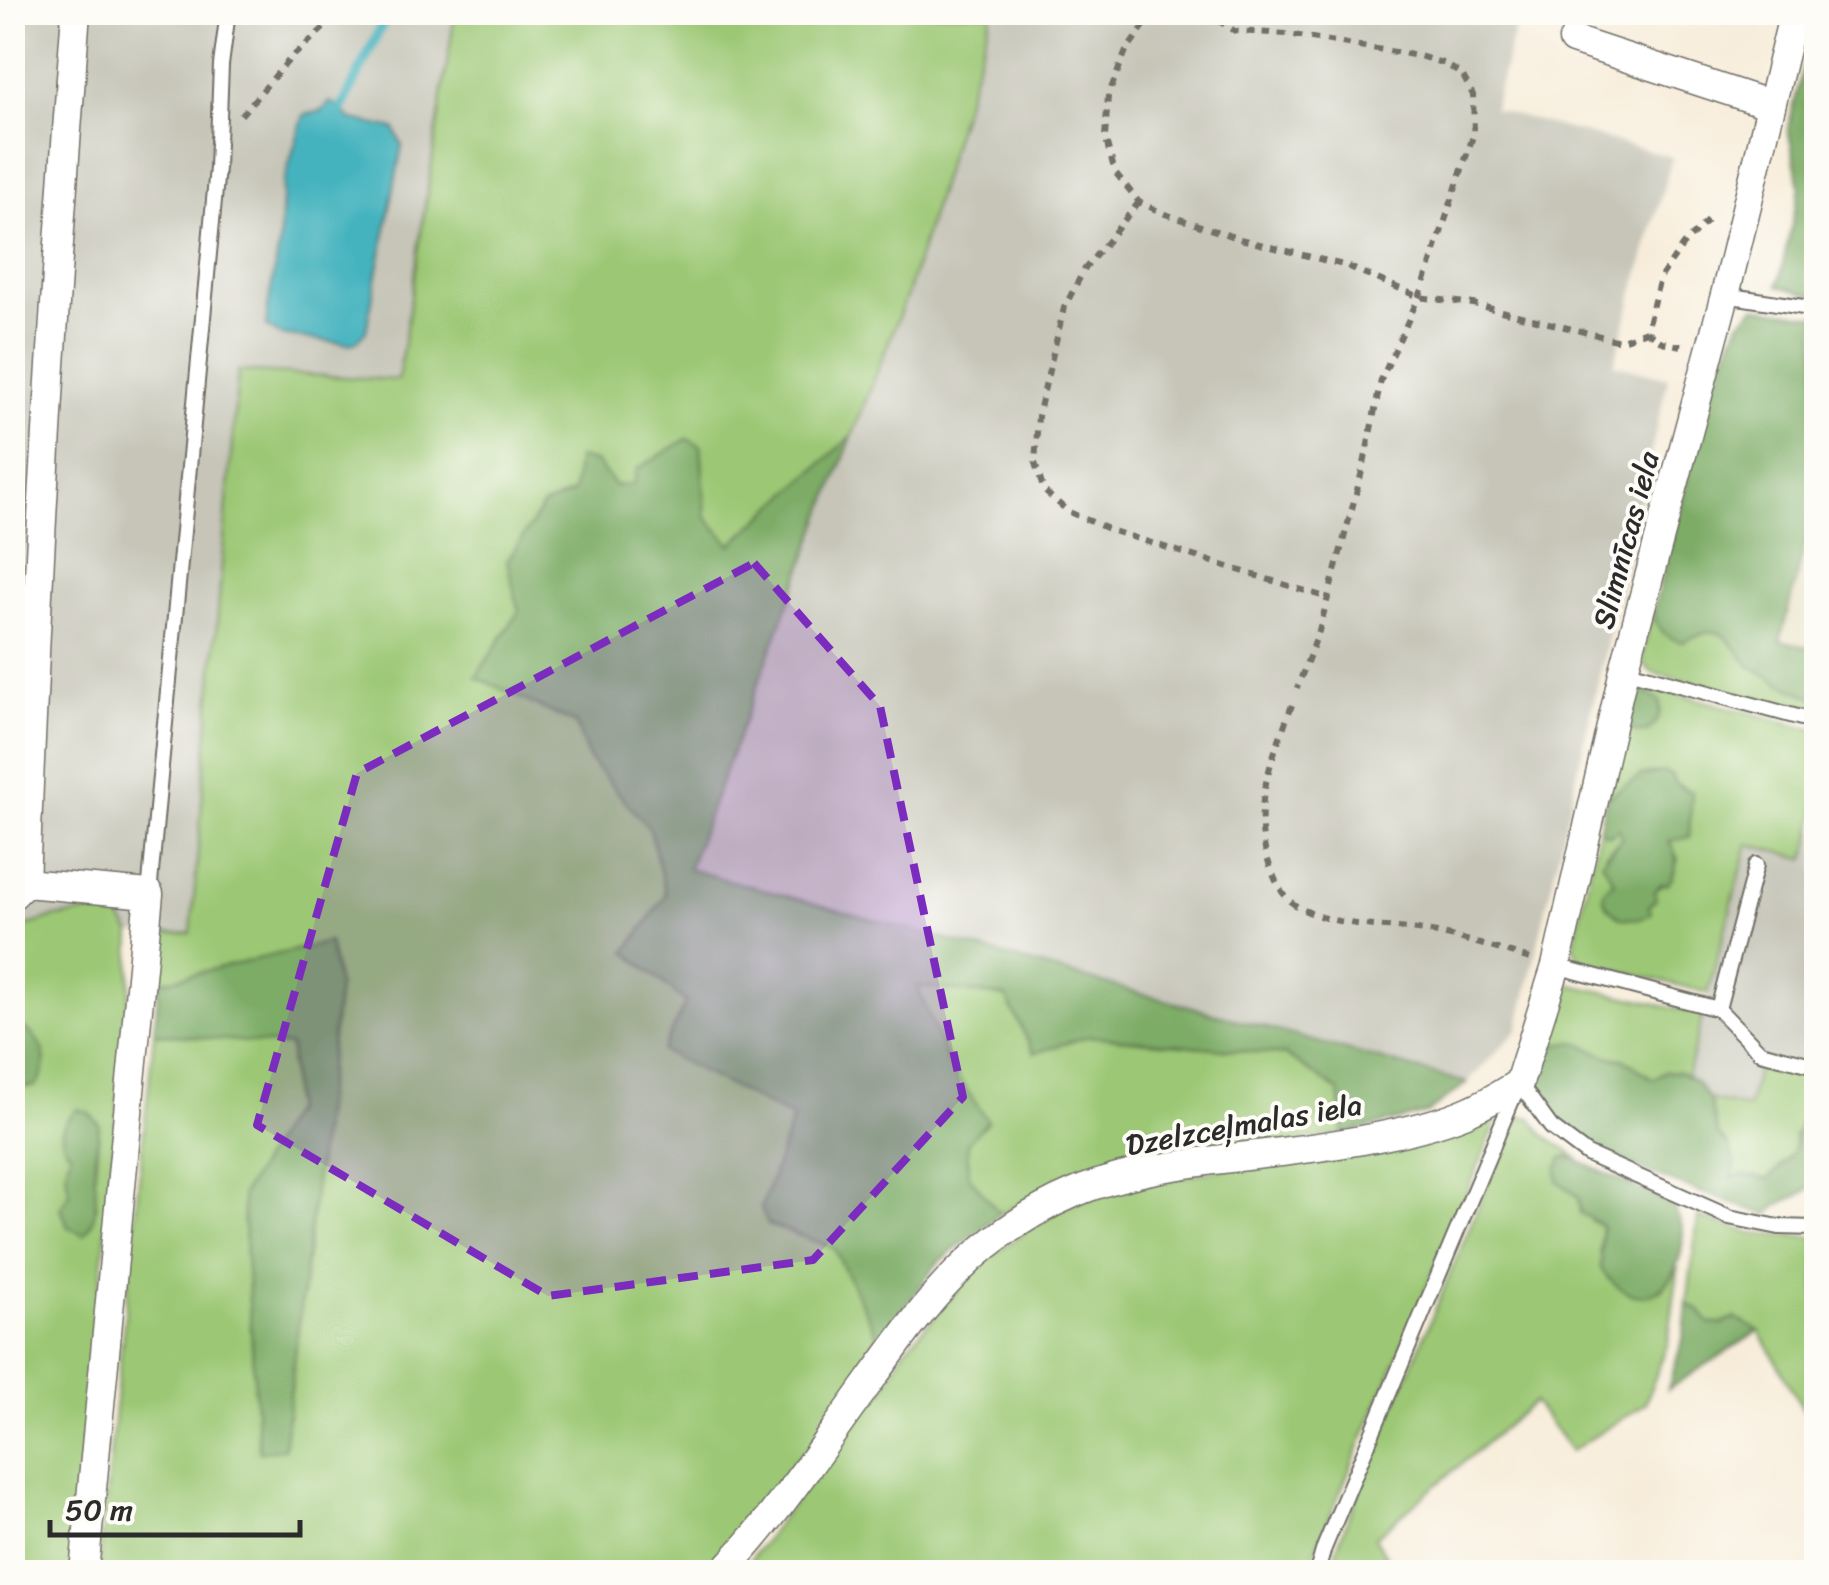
<svg xmlns="http://www.w3.org/2000/svg" width="1829" height="1585" font-family="Sriracha,sans-serif">
	<style>
		.built { fill: #e3dbba }
		.industrial { fill: #c6c5b8 }
		.green { fill: #9cc875; stroke: #647a50; stroke-width: 2.5; fill-rule: evenodd }
		.forest { fill: #7dac66; stroke: #546c48; stroke-width: 2.5 }
		.water { fill: #44b3be; stroke: #386f74; stroke-width: 2.5 }
		.lines { fill: none; stroke-linecap: round; stroke-linejoin: round }
		.stream { stroke: #44b3be; stroke-width: 10 }
		.lane-casing { stroke: #726f68; stroke-width: 18 }
		.street-casing { stroke: #726f68; stroke-width: 31 }
		.path { stroke: #726f68; stroke-width: 6; stroke-dasharray: 8 8; stroke-linecap: butt }
		.lane { stroke: #fff; stroke-width: 14 }
		.street { stroke: #fff; stroke-width: 28 }
		.marked { fill: #7b2cbf; fill-opacity: 0.2; stroke: #7b2cbf; stroke-width: 8; stroke-dasharray: 20 12; stroke-linejoin: round }
		.labels { text-anchor: middle; dominant-baseline: central; stroke-width: 8; stroke-linejoin: round; paint-order: stroke }
		.street-label { font-size: 30px; fill: #2b2b2b; stroke: #fdfcf7 }
	</style>
	<rect width="100%" height="100%" fill="#fdfcf7"/>
	<filter id="ink" filterUnits="userSpaceOnUse"><feTurbulence type="fractalNoise" baseFrequency=".01" numOctaves="2"/><feDisplacementMap in="SourceGraphic" scale="20" xChannelSelector="R" yChannelSelector="G"/><feConvolveMatrix kernelMatrix="1 2 1 2 8 2 1 2 1" color-interpolation-filters="sRGB"/></filter>
	<filter id="wash" filterUnits="userSpaceOnUse"><feTurbulence type="fractalNoise" baseFrequency=".0048" numOctaves="4" result="noise"/><feDisplacementMap in="SourceGraphic" scale="40" xChannelSelector="R" yChannelSelector="G"/><feGaussianBlur stdDeviation="2.25" result="paint"/><feColorMatrix in="noise" values="0 0 0 0 0 0 0 0 0 0 0 0 0 0 0 0 0 1.4 0 .05"/><feComposite in="paint" operator="in"/></filter>
	<g filter="url(#wash)">
		<rect width="100%" height="100%" fill="#f7ecd9"/>
		<path class="built" d="M1816,502V649L1780,642Z"/>
		<g class="industrial">
			<path d="M12,13H455L398,380L238,371L191,934H131L13,926Z"/>
			<path d="M992,13H1519L1493,109L1672,157L1614,364L1668,378L1518,1030L1467,1083L687,869L907,295Z"/>
			<path d="M1816,814V1077L1758,1065L1748,1108L1709,1099L1695,1081L1687,1076L1748,844L1806,859Z"/>
		</g>
		<g class="green">
			<path d="M455,13H992L907,295L852,436L731,545L706,517L701,446L686,439L633,484L615,486L596,462L573,493L543,506L519,611L477,677L576,724L589,759L650,829L666,895L686,1002L663,1051L794,1119L768,1225L834,1248L880,1341L807,1453L706,1572H98L154,1033L290,1045L293,1109L242,1195L259,1451L284,1449L338,987L329,943L159,982L163,934L191,933L238,371L398,380Z"/>
			<path d="M1653,611L1682,642C1722,623 1722,632 1746,661C1756,672 1802,695 1816,697V713L1653,673L1644,665L1643,652Z"/>
			<path d="M1639,684L1816,730V814L1806,859L1748,844L1708,993L1580,960L1573,947L1599,831L1619,827L1622,838L1605,854C1604,881 1629,892 1649,906L1654,891L1672,878L1678,859L1669,841L1688,837L1692,792L1655,773L1641,776L1606,798L1622,720L1650,694L1635,687Z"/>
			<path d="M93,912L121,918L131,934L130,988L72,1572H27L19,1567H13L12,1098L22,1087L23,1027L13,1028V930L55,917ZM89,1113L99,1124C99,1152 90,1178 97,1207L68,1227L61,1207L70,1193L71,1154Z"/>
			<path d="M1567,984L1703,1014L1687,1076L1679,1072L1653,1079C1642,1069 1632,1066 1618,1061C1587,1048 1577,1034 1543,1054Z"/>
			<path d="M916,985L1006,997L1034,1053L1089,1036L1285,1055L1339,1091L1344,1134L1081,1177L1000,1214L969,1176L967,1143L987,1121L949,1065Z"/>
			<path d="M1758,1065L1816,1077V1108L1794,1135V1151L1768,1180L1754,1176L1732,1178L1729,1146L1718,1135L1709,1099L1748,1108Z"/>
			<path d="M1497,1111L1494,1129L1317,1547L1310,1572H741L851,1426L883,1391L902,1353L984,1261L1054,1211L1095,1195Z"/>
			<path d="M1516,1116L1531,1118L1544,1135L1579,1159L1570,1157L1569,1190L1578,1197L1591,1221L1602,1225L1600,1253L1660,1291L1678,1270L1668,1343L1645,1404L1571,1451L1534,1402L1375,1537L1395,1572H1329L1345,1525Z"/>
			<path d="M1698,1217L1752,1233L1816,1237V1432L1759,1331L1735,1318L1721,1324H1710L1700,1311L1687,1304Z"/>
		</g>
		<g class="forest">
			<path d="M1816,13V296L1778,286L1800,187L1788,129Z"/>
			<path d="M1755,307L1816,316V502L1780,641L1816,649V697C1802,695 1756,672 1746,661C1722,633 1722,622 1682,642C1662,636 1658,631 1653,611L1712,386L1740,322Z"/>
			<path d="M852,436L688,869L1467,1083L1427,1113L1344,1134L1339,1091L1285,1055L1089,1036L1034,1053L1006,997L917,986L949,1065L988,1121L967,1143L969,1176L1000,1214L937,1264L880,1341L834,1248L768,1224L761,1208L793,1118L662,1051L686,1002L626,952L666,895L650,829L589,759L576,724L476,677L519,611L507,561L543,506L573,493L578,458L596,462L615,486L633,484L637,469L687,439L701,446L706,517L731,545Z"/>
			<path d="M1635,687L1660,701C1662,714 1657,723 1647,732H1636L1622,720L1630,692Z"/>
			<path d="M1663,772L1671,775C1675,785 1682,789 1692,792L1689,837L1669,841C1678,855 1679,868 1668,884H1661L1654,891L1656,899L1649,906L1651,913L1640,919L1620,918C1606,907 1594,893 1614,882L1602,861L1622,838L1619,828L1610,835L1599,831L1606,798L1641,776Z"/>
			<path d="M329,942L338,987L284,1448L259,1452L242,1195L293,1109L290,1046L154,1033L159,982Z"/>
			<path d="M23,1027C44,1041 53,1065 35,1086L22,1087L13,1098V1028Z"/>
			<path d="M1573,1042C1590,1045 1607,1061 1623,1058L1653,1079L1666,1071L1679,1072L1695,1081L1709,1099L1718,1135L1729,1146L1735,1165L1732,1178L1741,1175L1768,1179C1776,1174 1792,1157 1794,1148C1800,1127 1794,1122 1816,1108V1179C1802,1203 1785,1193 1768,1215C1713,1197 1568,1153 1543,1100C1536,1085 1539,1069 1543,1054L1558,1045Z"/>
			<path d="M78,1109L89,1113L99,1124C99,1136 96,1145 95,1156C92,1184 104,1212 84,1235L68,1227L61,1207L70,1193C66,1179 64,1167 71,1154C55,1137 61,1123 78,1109Z"/>
			<path d="M1570,1157L1672,1204C1676,1213 1683,1224 1683,1233C1682,1288 1639,1322 1601,1269L1602,1225L1580,1213L1578,1197L1558,1181L1557,1170L1562,1158Z"/>
			<path d="M1687,1304L1700,1311L1710,1324H1721L1735,1318L1759,1331L1668,1389L1684,1335Z"/>
		</g>
		<path class="water" d="M330,102L342,108L349,119L395,129L402,146L366,331L357,342L349,344L280,335L267,327V312L279,246L283,185L304,115L322,111Z"/>
		<g class="lines">
			<path class="stream" d="M342,108L388,12"/>
		</g>
	</g>
	<g filter="url(#ink)">
		<g class="lines">
			<defs>
				<g id="lane">
					<path d="M1725,295L1816,309"/>
					<path d="M1624,670L1816,722"/>
					<path d="M149,894L217,168L221,65L228,12"/>
					<path d="M1556,966L1718,1009L1760,1052L1816,1066"/>
					<path d="M1718,1009L1756,865"/>
					<path d="M1519,1083L1551,1127L1587,1154L1729,1217L1779,1227L1816,1228"/>
					<path d="M1317,1572L1324,1548L1517,1088"/>
				</g>
				<g id="street">
					<path d="M1573,40L1771,105"/>
					<path d="M25,883C36,592 53,302 76,12"/>
					<path d="M14,894L25,883L149,894L84,1572"/>
					<path d="M723,1572C775,1517 817,1454 862,1392C924,1306 971,1237 1074,1193C1141,1165 1217,1160 1289,1151C1343,1144 1424,1132 1473,1109C1489,1102 1504,1092 1519,1083L1556,966L1624,670L1725,295L1794,12"/>
				</g>
			</defs>
			<use href="#lane" class="lane-casing"/>
			<use href="#street" class="street-casing"/>
			<g class="path">
				<path d="M1154,12L1126,51L1108,96L1105,137L1115,172L1139,202L1165,214L1240,239L1347,266L1419,297L1473,304L1620,341L1646,331L1660,278L1683,245L1712,216"/>
				<path d="M1204,12L1235,31L1288,34L1419,56L1446,64L1463,76L1473,95L1474,133L1422,290L1381,380L1364,464L1319,631L1297,688"/>
				<path d="M241,115L289,60L341,12"/>
				<path d="M1139,202L1084,270L1064,308L1038,416L1035,463L1044,491L1069,512L1113,531L1328,598"/>
				<path d="M1646,331L1662,342L1681,346"/>
				<path d="M1292,705C1272,758 1249,810 1270,866C1276,883 1283,899 1300,908C1341,930 1397,924 1442,934C1472,941 1501,950 1530,959"/>
			</g>
			<use href="#lane" class="lane"/>
			<use href="#street" class="street"/>
		</g>
	</g>
	<path class="marked" d="M754,563L880,706L963,1097L813,1260L548,1296L257,1125L357,773Z"/>
	<g class="labels">
		<g class="street-label">
			<text transform="translate(1626 540) rotate(-75)">Slimnīcas iela</text>
			<text transform="translate(1244 1125) rotate(-10)">Dzelzceļmalas iela</text>
		</g>
	</g>
	<rect width="1829" height="1585" fill="none" stroke="#fdfcf7" stroke-width="50"/>
	<path d="M50 1520v15h250v-15" fill="none" stroke="#2b2b2b" stroke-width="5"/>
	<text x="65" y="1520" font-size="30" fill="#2b2b2b" stroke="#fdfcf7" stroke-width="8" paint-order="stroke">50 m</text>
</svg>
